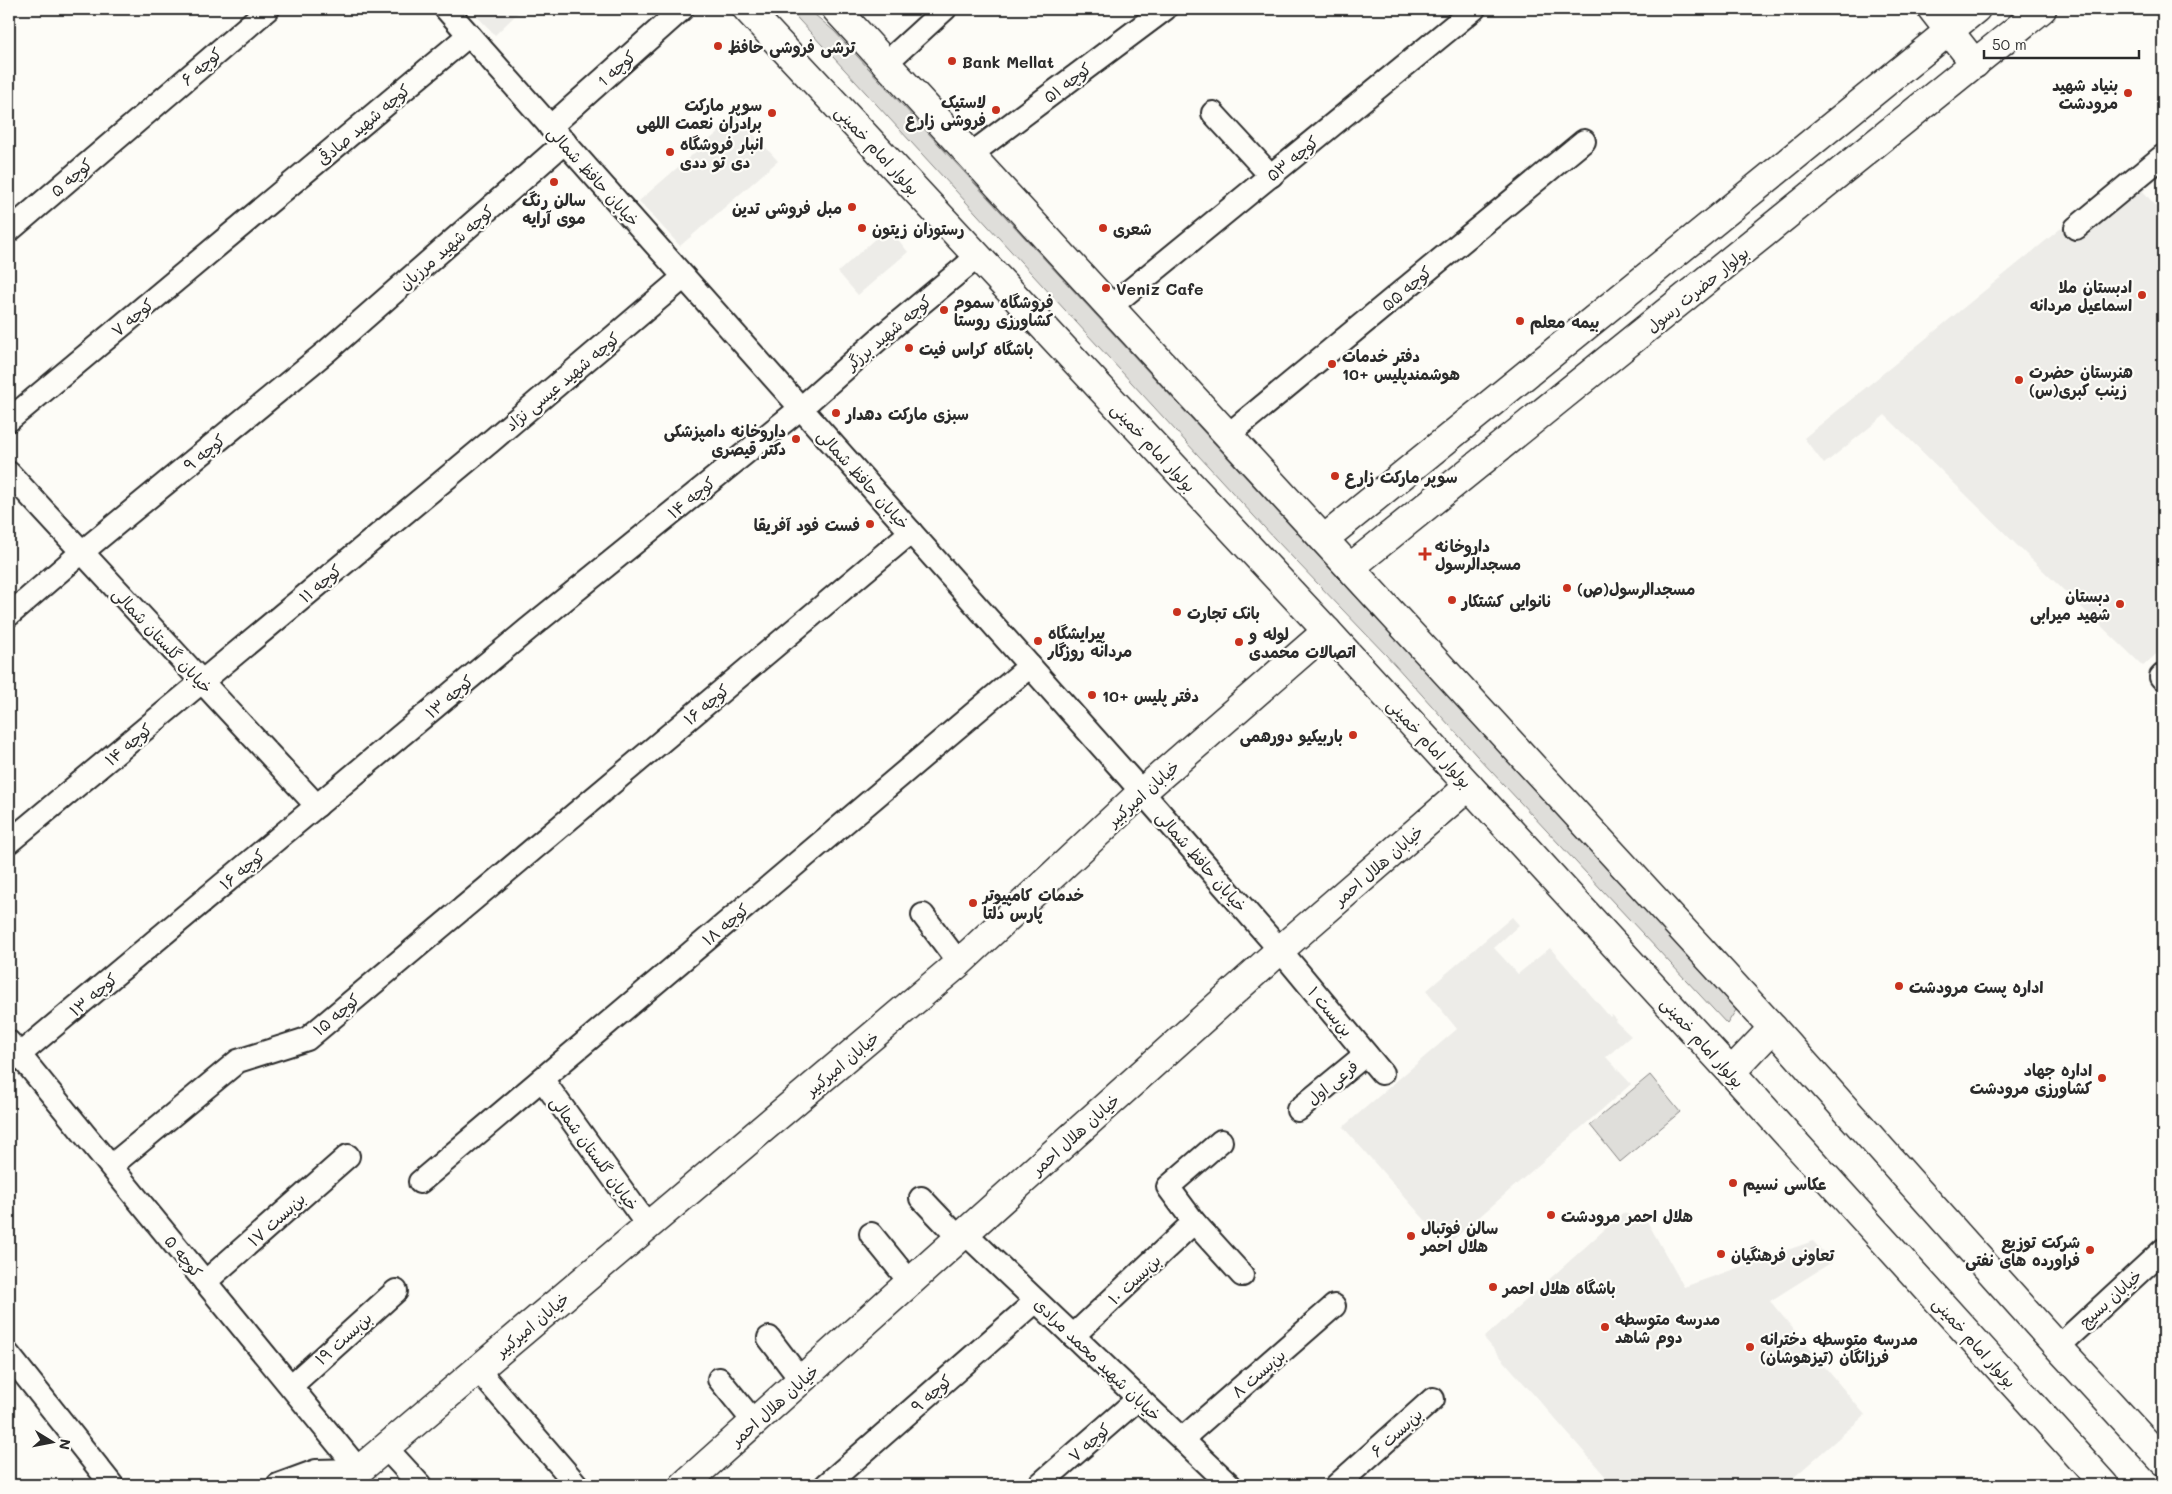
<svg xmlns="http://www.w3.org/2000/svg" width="2172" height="1494" font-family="Mali,'Playpen Sans Arabic',sans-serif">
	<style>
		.built { fill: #edece8 }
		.green { fill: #dfdeda; stroke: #858482 }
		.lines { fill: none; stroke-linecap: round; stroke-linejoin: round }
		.minor-casing { stroke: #2b2b2b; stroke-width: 26 }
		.tertiary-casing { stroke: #2b2b2b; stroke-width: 31 }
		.secondary-casing { stroke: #2b2b2b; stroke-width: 31 }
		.minor { stroke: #fdfcf7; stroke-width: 22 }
		.tertiary { stroke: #fdfcf7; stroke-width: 28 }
		.secondary { stroke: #fdfcf7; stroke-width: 28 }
		.poi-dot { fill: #c8321e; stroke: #fdfcf7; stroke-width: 2 }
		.labels { text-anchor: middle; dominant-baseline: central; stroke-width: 4.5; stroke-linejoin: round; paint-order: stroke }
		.poi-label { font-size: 16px; font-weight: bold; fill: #2b2b2b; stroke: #fdfcf7; text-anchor: start }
		.street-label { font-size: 16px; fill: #2b2b2b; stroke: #fdfcf7 }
	</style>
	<rect width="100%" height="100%" fill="#fdfcf7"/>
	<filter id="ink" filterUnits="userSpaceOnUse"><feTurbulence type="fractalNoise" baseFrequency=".02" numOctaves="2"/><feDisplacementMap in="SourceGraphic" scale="10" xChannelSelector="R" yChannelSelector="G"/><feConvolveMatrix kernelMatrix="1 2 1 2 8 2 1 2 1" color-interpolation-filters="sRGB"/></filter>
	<g filter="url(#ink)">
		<g class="built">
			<path d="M470,9H522L495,35Z"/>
			<path d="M737,116L778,161L680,246L639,201Z"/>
			<path d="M2163,145V174L2143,191L2163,215V648L2143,666L2031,559L1885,415L1824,464L1804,438Z"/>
			<path d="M888,227L908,252L858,295L838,272Z"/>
			<path d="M1512,917L1519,925L1494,948L1518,974L1550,948L1610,1017L1612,1015L1616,1019L1615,1021L1631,1036L1606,1057L1631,1084L1447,1245L1343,1127L1457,1029L1426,991Z"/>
			<path d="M1623,1213L1647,1221L1684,1287L1813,1241L1832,1262L1770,1301L1865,1415L1785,1485H1613L1484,1338Z"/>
		</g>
		<g class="green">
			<path d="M789,9H808L834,31L1332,571L1738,1007L1727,1024L1477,756L1386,655L1275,539Z"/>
			<path d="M1650,1075L1680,1112L1620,1162L1590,1125Z"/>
		</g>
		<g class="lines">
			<defs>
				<g id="minor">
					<path d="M446,9L1142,792L1280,950L1382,1073"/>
					<path d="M886,63L945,9"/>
					<path d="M1213,113L1271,176"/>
					<path d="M550,127L682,9"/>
					<path d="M970,155L1165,9"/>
					<path d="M2076,228L2163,156"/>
					<path d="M9,231L268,9"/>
					<path d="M1110,307L1474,9"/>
					<path d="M9,420L469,35"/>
					<path d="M1228,435L1584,141"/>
					<path d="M9,473L317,806"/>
					<path d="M9,615L82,552L327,351L565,142"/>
					<path d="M2161,677L2163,675"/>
					<path d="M9,842L490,442L684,277"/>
					<path d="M923,915L959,963"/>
					<path d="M9,1042L359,1470"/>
					<path d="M19,1055L527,630L801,408L889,330L977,257"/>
					<path d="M542,1079L648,1226"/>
					<path d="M1298,1110L1366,1054"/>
					<path d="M1221,1141L1168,1187L1194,1222L1242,1275"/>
					<path d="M111,1166L238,1061L307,1039L911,532"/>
					<path d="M420,1182L1030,666"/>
					<path d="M921,1198L959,1238"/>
					<path d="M965,1233L1230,1485"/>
					<path d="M871,1234L910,1282"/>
					<path d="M205,1282L348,1156"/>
					<path d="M1073,1336L1194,1222"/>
					<path d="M769,1338L801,1380"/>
					<path d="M2058,1347L2163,1250"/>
					<path d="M9,1355L112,1485"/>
					<path d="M478,1370L577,1485"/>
					<path d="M719,1379L754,1422"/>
					<path d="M291,1386L396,1291"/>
					<path d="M1182,1439L1334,1306"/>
					<path d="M386,1448L420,1485"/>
					<path d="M278,1485L316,1471L359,1470"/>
					<path d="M826,1485L1036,1301"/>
					<path d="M1039,1485L1139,1398"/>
					<path d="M1337,1485L1433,1399"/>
				</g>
				<g id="tertiary">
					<path d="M1932,9L1975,64"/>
					<path d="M1324,539L1976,9"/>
					<path d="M1351,567L2042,9"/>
					<path d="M349,1485L359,1470L959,963L1142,792L1327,631"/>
					<path d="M684,1485L1280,950L1469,786"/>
				</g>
				<g id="secondary">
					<path d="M747,9L1327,631L1731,1072L2105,1485"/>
					<path d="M836,9L1773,1028L2058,1347L2163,1461"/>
					<path d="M1731,1072L1773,1028"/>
				</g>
			</defs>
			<use href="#minor" class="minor-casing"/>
			<use href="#tertiary" class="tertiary-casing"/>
			<use href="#secondary" class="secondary-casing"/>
			<use href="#minor" class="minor"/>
			<use href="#tertiary" class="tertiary"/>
			<use href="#secondary" class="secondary"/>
		</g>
	</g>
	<g class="poi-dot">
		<circle cx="718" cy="46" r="5"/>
		<circle cx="952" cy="61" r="5"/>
		<circle cx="2128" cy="93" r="5"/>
		<circle cx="996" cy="110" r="5"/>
		<circle cx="772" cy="113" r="5"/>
		<circle cx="670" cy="152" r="5"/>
		<circle cx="554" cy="182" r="5"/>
		<circle cx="852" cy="207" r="5"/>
		<circle cx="862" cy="228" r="5"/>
		<circle cx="1103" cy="228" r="5"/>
		<circle cx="1106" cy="288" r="5"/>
		<circle cx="2142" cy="295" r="5"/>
		<circle cx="944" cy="310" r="5"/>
		<circle cx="1520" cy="321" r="5"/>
		<circle cx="909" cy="348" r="5"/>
		<circle cx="1332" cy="364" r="5"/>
		<circle cx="2019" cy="380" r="5"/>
		<circle cx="836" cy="413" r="5"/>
		<circle cx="796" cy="439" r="5"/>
		<circle cx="1335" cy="476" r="5"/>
		<circle cx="870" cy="524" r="5"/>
		<path d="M1422.5 546.5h5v5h5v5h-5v5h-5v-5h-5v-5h5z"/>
		<circle cx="1567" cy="588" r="5"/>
		<circle cx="1452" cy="600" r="5"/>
		<circle cx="2120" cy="604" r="5"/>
		<circle cx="1177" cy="612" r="5"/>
		<circle cx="1038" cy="641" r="5"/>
		<circle cx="1239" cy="642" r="5"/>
		<circle cx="1092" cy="695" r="5"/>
		<circle cx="1353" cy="735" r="5"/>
		<circle cx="973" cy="903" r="5"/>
		<circle cx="1899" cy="986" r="5"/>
		<circle cx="2102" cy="1078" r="5"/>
		<circle cx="1733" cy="1183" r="5"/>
		<circle cx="1551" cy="1215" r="5"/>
		<circle cx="1411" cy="1236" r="5"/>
		<circle cx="2090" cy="1250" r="5"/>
		<circle cx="1721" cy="1254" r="5"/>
		<circle cx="1493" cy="1287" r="5"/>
		<circle cx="1605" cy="1327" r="5"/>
		<circle cx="1750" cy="1347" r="5"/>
	</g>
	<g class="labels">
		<g class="poi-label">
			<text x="728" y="46">ترشی فروشی حافظ</text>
			<text x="962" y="61">Bank Mellat</text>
			<text x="2118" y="84" text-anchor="end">بنیاد شهید<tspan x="2118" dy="18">مرودشت</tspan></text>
			<text x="986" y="101" text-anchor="end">لاستیک<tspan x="986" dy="18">فروشی زارع</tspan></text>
			<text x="762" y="104" text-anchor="end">سوپر مارکت<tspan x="762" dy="18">برادران نعمت اللهی</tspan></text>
			<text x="680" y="143">انبار فروشگاه<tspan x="680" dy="18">دی تو ددی</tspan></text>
			<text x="554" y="199" text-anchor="middle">سالن رنگ<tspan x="554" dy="18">موی آرایه</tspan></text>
			<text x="842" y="207" text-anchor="end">مبل فروشی تدین</text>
			<text x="872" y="228">رستوران زیتون</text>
			<text x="1113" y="228">شعری</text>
			<text x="2132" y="286" text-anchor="end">ادبستان ملا<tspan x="2132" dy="18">اسماعیل مردانه</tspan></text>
			<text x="1116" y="288">Veniz Cafe</text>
			<text x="954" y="301">فروشگاه سموم<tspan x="954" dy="18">کشاورزی روستا</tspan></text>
			<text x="1530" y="321">بیمه معلم</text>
			<text x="919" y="348">باشگاه کراس فیت</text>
			<text x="1342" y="355">دفتر خدمات<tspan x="1342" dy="18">هوشمندپلیس +10</tspan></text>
			<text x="2029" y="371">هنرستان حضرت<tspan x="2029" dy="18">زینب کبری(س)</tspan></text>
			<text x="846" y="413">سبزی مارکت دهدار</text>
			<text x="786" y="430" text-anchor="end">داروخانه دامپزشکی<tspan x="786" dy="18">دکتر قیصری</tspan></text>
			<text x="1345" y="476">سوپر مارکت زارع</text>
			<text x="860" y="524" text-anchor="end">فست فود آفریقا</text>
			<text x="1435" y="545">داروخانه<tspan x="1435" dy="18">مسجدالرسول</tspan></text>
			<text x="1577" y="588">مسجدالرسول(ص)</text>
			<text x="2110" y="595" text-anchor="end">دبستان<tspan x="2110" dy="18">شهید میرابی</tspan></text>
			<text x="1462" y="600">نانوایی کشتکار</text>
			<text x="1187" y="612">بانک تجارت</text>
			<text x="1048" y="632">پیرایشگاه<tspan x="1048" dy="18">مردانه روزگار</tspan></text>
			<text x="1249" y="633">لوله و<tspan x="1249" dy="18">اتصالات محمدی</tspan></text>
			<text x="1102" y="695">دفتر پلیس +10</text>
			<text x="1343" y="735" text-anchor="end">باربیکیو دورهمی</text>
			<text x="983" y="894">خدمات کامپیوتر<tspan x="983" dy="18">پارس دلتا</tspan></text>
			<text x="1909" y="986">اداره پست مرودشت</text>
			<text x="2092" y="1069" text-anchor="end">اداره جهاد<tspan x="2092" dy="18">کشاورزی مرودشت</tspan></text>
			<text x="1743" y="1183">عکاسی نسیم</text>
			<text x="1561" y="1215">هلال احمر مرودشت</text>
			<text x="1421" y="1227">سالن فوتبال<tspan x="1421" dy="18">هلال احمر</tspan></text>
			<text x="2080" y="1241" text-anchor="end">شرکت توزیع<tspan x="2080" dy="18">فراورده های نفتی</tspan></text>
			<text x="1731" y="1254">تعاونی فرهنگیان</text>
			<text x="1503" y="1287">باشگاه هلال احمر</text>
			<text x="1615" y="1318">مدرسه متوسطه<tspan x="1615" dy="18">دوم شاهد</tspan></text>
			<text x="1760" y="1338">مدرسه متوسطه دخترانه<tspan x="1760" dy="18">فرزانگان (تیزهوشان)</tspan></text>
		</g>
		<g class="street-label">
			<text transform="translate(201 66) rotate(-41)">کوچه ۶</text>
			<text transform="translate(616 68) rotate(-42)">کوچه 1</text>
			<text transform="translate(1067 82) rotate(-37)">کوچه ۵۱</text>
			<text transform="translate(363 124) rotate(-40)">کوچه شهید صادقی</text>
			<text transform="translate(878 150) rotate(47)">بولوار امام خمینی</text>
			<text transform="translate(1292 158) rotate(-39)">کوچه ۵۳</text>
			<text transform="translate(594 176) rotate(48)">خیابان حافظ شمالی</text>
			<text transform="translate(71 177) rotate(-41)">کوچه ۵</text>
			<text transform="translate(446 247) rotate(-41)">کوچه شهید مرزبان</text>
			<text transform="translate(1406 288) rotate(-40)">کوچه ۵۵</text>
			<text transform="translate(1697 289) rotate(-39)">بولوار حضرت رسول</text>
			<text transform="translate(132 317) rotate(-40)">کوچه ۷</text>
			<text transform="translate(888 332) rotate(-40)">کوچه شهید برزگر</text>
			<text transform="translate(562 381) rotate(-40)">کوچه شهید عیسی نژاد</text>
			<text transform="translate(1154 447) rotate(47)">بولوار امام خمینی</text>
			<text transform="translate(204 452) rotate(-39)">کوچه ۹</text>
			<text transform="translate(864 479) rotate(48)">خیابان حافظ شمالی</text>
			<text transform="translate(691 497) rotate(-39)">کوچه ۱۴</text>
			<text transform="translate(320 583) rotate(-40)">کوچه ۱۱</text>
			<text transform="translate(163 640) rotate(47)">خیابان گلستان شمالی</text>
			<text transform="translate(449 696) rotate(-40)">کوچه ۱۳</text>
			<text transform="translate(706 704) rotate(-40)">کوچه ۱۶</text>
			<text transform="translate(1430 743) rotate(47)">بولوار امام خمینی</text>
			<text transform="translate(128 744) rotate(-40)">کوچه ۱۴</text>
			<text transform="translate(1143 793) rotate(-42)">خیابان امیرکبیر</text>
			<text transform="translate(1202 861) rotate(49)">خیابان حافظ شمالی</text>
			<text transform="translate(1378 865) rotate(-41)">خیابان هلال احمر</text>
			<text transform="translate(242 869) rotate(-40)">کوچه ۱۶</text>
			<text transform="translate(725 924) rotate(-40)">کوچه ۱۸</text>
			<text transform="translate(93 994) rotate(-40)">کوچه ۱۳</text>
			<text transform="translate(1331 1011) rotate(50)">بن‌بست ۱</text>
			<text transform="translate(336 1014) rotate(-40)">کوچه ۱۵</text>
			<text transform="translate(1703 1042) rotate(48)">بولوار امام خمینی</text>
			<text transform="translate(842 1063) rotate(-40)">خیابان امیرکبیر</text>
			<text transform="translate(1332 1082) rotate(-39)">فرعی اول</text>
			<text transform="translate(1075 1134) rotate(-42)">خیابان هلال احمر</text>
			<text transform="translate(595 1153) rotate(54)">خیابان گلستان شمالی</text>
			<text transform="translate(276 1219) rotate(-42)">بن‌بست ۱۷</text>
			<text transform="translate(184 1256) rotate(51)">کوچه ۵</text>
			<text transform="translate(1134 1279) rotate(-43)">بن‌بست ۱۰</text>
			<text transform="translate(2110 1298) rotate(-42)">خیابان بسیج</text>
			<text transform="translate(532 1324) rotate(-40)">خیابان امیرکبیر</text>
			<text transform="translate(343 1338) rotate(-42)">بن‌بست ۱۹</text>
			<text transform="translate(1975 1342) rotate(48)">بولوار امام خمینی</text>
			<text transform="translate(1098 1359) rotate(44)">خیابان شهید محمد مرادی</text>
			<text transform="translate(1258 1373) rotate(-41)">بن‌بست ۸</text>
			<text transform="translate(931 1393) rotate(-41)">کوچه ۹</text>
			<text transform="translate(774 1405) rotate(-42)">خیابان هلال احمر</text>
			<text transform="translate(1396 1432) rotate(-42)">بن‌بست ۶</text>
			<text transform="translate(1089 1442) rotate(-41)">کوچه ۷</text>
		</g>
	</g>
	<rect width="2172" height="1494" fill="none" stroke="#fdfcf7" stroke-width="30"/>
	<rect x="15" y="15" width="2142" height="1464" fill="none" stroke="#2b2b2b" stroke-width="2" filter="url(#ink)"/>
	<g transform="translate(52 1442) rotate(100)" stroke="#fdfcf7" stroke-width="4" paint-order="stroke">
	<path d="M0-4L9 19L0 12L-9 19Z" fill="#2b2b2b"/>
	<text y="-8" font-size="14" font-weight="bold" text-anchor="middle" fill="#2b2b2b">N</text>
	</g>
	<path d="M1984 50v8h155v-8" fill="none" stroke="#2b2b2b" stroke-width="2.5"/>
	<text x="1992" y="50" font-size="15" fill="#2b2b2b" stroke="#fdfcf7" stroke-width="4" paint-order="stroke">50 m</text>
</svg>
